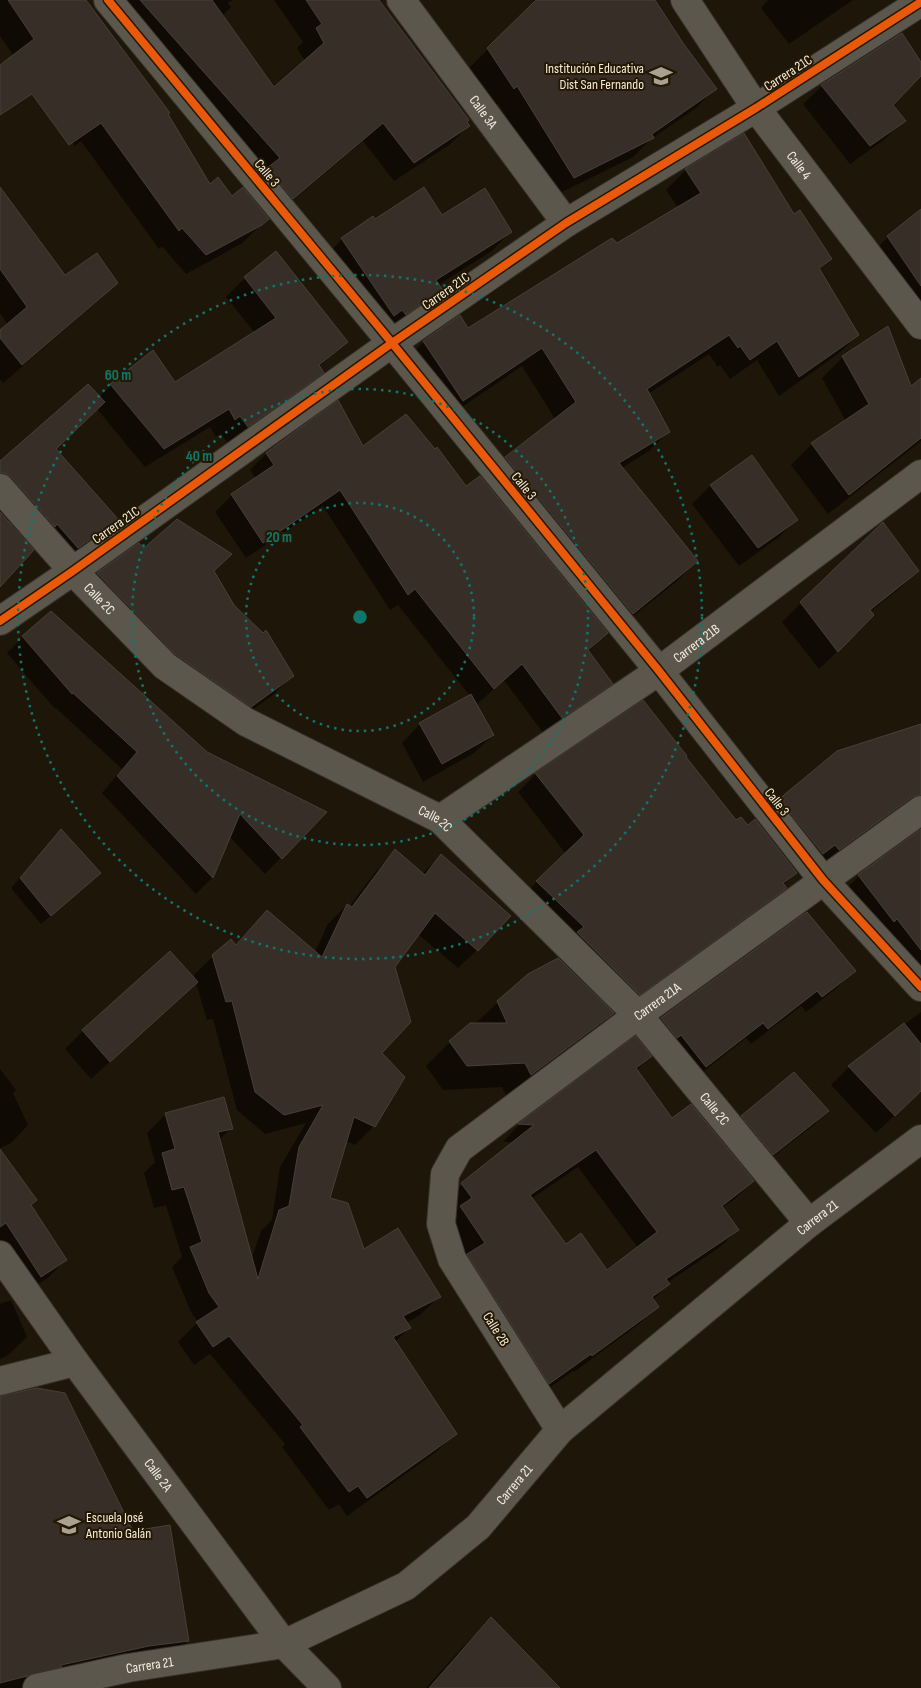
<svg xmlns="http://www.w3.org/2000/svg" width="921" height="1688" font-family="'Sofia Sans Condensed',sans-serif">
	<style>
		.shadow { fill: #0007; fill-rule: evenodd }
		.building { fill: #382e28; stroke: #493f39; fill-rule: evenodd }
		.lines { fill: none; stroke-linecap: round; stroke-linejoin: round }
		.street-casing { stroke: #363129; stroke-width: 30 }
		.street { stroke: #5c574d; stroke-width: 28 }
		.cycleway-casing { stroke: #251801; stroke-width: 11 }
		.cycleway { stroke: #e8590c; stroke-width: 8 }
		.ring { fill: none; stroke: #0f766e; stroke-width: 2.5; stroke-dasharray: 2.5 5 }
		.labels { text-anchor: middle; dominant-baseline: central; stroke-width: 4; stroke-linejoin: round; paint-order: stroke }
		.poi-label { font-size: 14px; fill: #f5edde; stroke: #251801; text-anchor: end }
		.street-label { font-size: 14px; fill: #f5edde; stroke: #251801 }
		.centre { fill: #0f766e; stroke: #251801; stroke-width: 2.5 }
		.ring-label { font-size: 15px; text-anchor: middle; font-weight: bold; fill: #0f766e; stroke: #251801; stroke-width: 4; stroke-linejoin: round; paint-order: stroke }
	</style>
	<rect width="100%" height="100%" fill="#1d1609"/>
	<g class="shadow">
		<path d="M0,0H87L86,1L167,114L209,186L267,219L241,244L186,274L162,246L159,249L81,141L75,146L0,36Z"/>
		<path d="M104,0H233L228,3L231,7L222,16L273,89L305,61L297,48L303,42L274,0H377L469,126L449,145L394,181L363,141L273,217Z"/>
		<path d="M533,0H637L715,89L696,108L651,139L633,157L554,196L498,104L494,107L469,68L535,3Z"/>
		<path d="M768,0H853L789,44L761,8Z"/>
		<path d="M822,86L892,105L904,120L885,139L850,164L803,104Z"/>
		<path d="M744,135L794,216L830,258L818,270L858,335L838,354L779,396L757,360L730,379L720,365L718,367L709,354L648,394L669,431L649,451L622,468L696,561L677,581L612,633L486,477L506,458L555,419L522,366L443,420L404,361L424,342L468,330L678,208L666,190L686,170Z"/>
		<path d="M0,199L65,277L116,283L98,301L3,383L0,379V332L8,325L0,313Z"/>
		<path d="M921,210V337L867,258L888,237Z"/>
		<path d="M441,217L510,232L492,251L438,285L441,289L422,308L386,332L324,258L342,239L375,220Z"/>
		<path d="M276,253L347,342L319,367L322,372L303,391L229,445L221,434L216,437L210,427L145,467L97,409L55,450L117,519L93,543L54,571L33,547L0,585V463L99,397L111,385L153,352L175,384L255,333L226,297L245,278Z"/>
		<path d="M843,357L910,388L921,380V441L828,514L791,465L812,444L846,421L822,378Z"/>
		<path d="M363,448L466,488L607,633L588,652L611,683L594,700L544,734L504,680L476,705L493,735L474,753L423,782L402,743L420,724L470,696L398,605L390,610L323,506L246,558L215,512L232,495L256,479L250,470L266,454Z"/>
		<path d="M752,456L796,520L778,538L739,566L692,504L710,486Z"/>
		<path d="M139,544L144,550L213,572L233,605L293,675L274,694L232,725L79,593L98,574Z"/>
		<path d="M918,571L899,589L870,612L838,651L819,669L782,622L801,603Z"/>
		<path d="M23,637L206,753L325,812L265,874L229,836L212,878L196,894L102,793L122,769L56,708L55,709L7,653Z"/>
		<path d="M921,724V998L841,894L859,876L918,833L919,828L820,867L762,818L780,800Z"/>
		<path d="M684,757L735,822L796,873L783,885L785,888L767,906L621,1012L519,899L566,854L518,792L536,774Z"/>
		<path d="M61,831L90,882L41,924L11,888Z"/>
		<path d="M395,851L422,874L441,856L477,950L458,968L418,934L394,967L380,1053L374,1126L355,1145L346,1141L329,1199L364,1251L439,1297L420,1315L406,1323L409,1328L395,1342L455,1434L436,1452L347,1516L339,1504L329,1510L282,1447L285,1444L210,1354L194,1365L178,1342L198,1322L191,1312L172,1267L182,1257L166,1205L154,1208L144,1173L155,1162L147,1133L166,1114L231,1128L219,1140L251,1260L261,1231L272,1220L280,1167L306,1123L265,1134L237,1110L213,1019L207,1020L196,983L91,1079L65,1049L83,1031L196,981L194,975L213,956L235,946L267,911L315,952L328,924L347,905L349,907L377,870Z"/>
		<path d="M807,913L854,970L839,986L806,1012L801,1006L751,1044L746,1038L690,1082L646,1035L661,1019Z"/>
		<path d="M498,1002L612,1013L589,1037L507,1098L502,1087L443,1090L426,1066L450,1042L471,1024H475Z"/>
		<path d="M921,1012V1090L876,1133L831,1085L849,1067Z"/>
		<path d="M635,1038L650,1056L636,1071L672,1120L753,1181L735,1199L722,1208L738,1230L720,1247L667,1283L668,1284L653,1300L657,1306L639,1324L574,1372L573,1371L531,1401L443,1225L449,1198L467,1180L514,1142H503L519,1125ZM578,1167L638,1248L607,1271L566,1246L531,1199Z"/>
		<path d="M0,1069L16,1090L13,1093L28,1125L11,1143L0,1148Z"/>
		<path d="M827,1111L814,1125L758,1168L728,1130L742,1116Z"/>
		<path d="M0,1151L30,1205L66,1259L49,1277L24,1294L0,1257Z"/>
		<path d="M11,1300L27,1337L8,1355L0,1359V1304Z"/>
		<path d="M0,1397L188,1641L163,1665L40,1688H0Z"/>
		<path d="M491,1619L558,1688H426L459,1651Z"/>
	</g>
	<g class="building">
		<path d="M8,0H86L170,113L168,114L210,184L218,177L232,196L243,187L269,219L262,225L206,255L182,228L179,231L101,123L69,145L32,94L0,115V65L34,39Z"/>
		<path d="M140,0H212L274,87L324,43L316,28L322,24L306,0H379L469,120L467,122L470,126L414,163L383,123L293,199L267,168L280,158Z"/>
		<path d="M536,0H655L683,43L717,89L652,134L654,138L574,178L517,86L514,89L487,48Z"/>
		<path d="M902,33L921,62V76L893,105L906,121L870,146L821,85Z"/>
		<path d="M744,133L794,214L800,210L832,259L819,268L859,335L799,377L777,341L750,360L740,346L738,348L729,335L647,389L670,432L619,463L698,561L633,614L505,457L576,402L542,348L463,401L423,341L460,315L468,328L612,238L617,243L701,193L685,169Z"/>
		<path d="M0,187L65,275L97,253L118,283L22,365L0,338V330L27,307L0,269Z"/>
		<path d="M424,187L442,215L485,188L512,232L436,280L442,289L406,315L402,310L394,316L341,238L373,216L375,219Z"/>
		<path d="M921,209V286L887,236Z"/>
		<path d="M276,251L348,342L319,365L324,373L248,427L240,416L235,420L229,409L164,449L110,384L153,350L175,382L276,318L244,277Z"/>
		<path d="M888,326L911,386L921,378V438L849,495L811,443L869,404L842,356Z"/>
		<path d="M88,384L105,402L56,449L118,519L78,548L57,524L55,527L12,478L5,473H0V461Z"/>
		<path d="M338,400L363,446L406,414L435,449L437,447L466,486L480,476L608,633L588,650L613,684L562,718L522,664L494,689L415,589L408,595L340,490L263,543L231,494L274,465L266,453Z"/>
		<path d="M752,455L798,520L758,548L710,485Z"/>
		<path d="M0,512L34,550L0,587Z"/>
		<path d="M177,519L232,554L214,571L234,605L263,633L266,630L294,676L251,707L175,654L97,573L139,543L144,548Z"/>
		<path d="M883,522L919,571L870,610L874,615L838,652L800,602Z"/>
		<path d="M51,611L207,752L327,812L282,859L240,814L213,878L117,776L137,752L73,693L72,694L22,636Z"/>
		<path d="M471,694L494,735L442,764L419,723Z"/>
		<path d="M643,700L687,756L686,757L736,820L741,817L748,825L755,819L797,873L783,883L787,888L640,995L577,932L584,927L536,881L584,835L535,773Z"/>
		<path d="M921,724V795L912,797L839,850L835,845L823,854L779,799L837,751Z"/>
		<path d="M61,829L101,873L51,916L20,878Z"/>
		<path d="M921,829V950L897,919L894,922L858,875Z"/>
		<path d="M395,849L425,875L441,854L511,916L478,951L435,913L395,967L411,1022L382,1053L405,1077L375,1127L354,1117L330,1198L348,1203L364,1249L398,1228L441,1297L403,1316L411,1328L393,1337L457,1434L367,1498L358,1486L349,1492L300,1427L303,1425L229,1336L213,1347L196,1322L219,1307L209,1293L190,1247L202,1242L184,1187L172,1190L162,1153L175,1149L165,1113L224,1097L233,1129L218,1132L258,1279L279,1210L289,1206L299,1147L323,1105L284,1115L255,1092L232,1001L226,1002L212,955L231,939L236,945L267,910L322,957L347,904L352,907Z"/>
		<path d="M807,912L856,971L822,997L817,991L768,1029L763,1023L706,1067L681,1035L677,1038L661,1018Z"/>
		<path d="M170,951L198,982L110,1062L82,1030Z"/>
		<path d="M558,958L614,1013L531,1075L525,1063L467,1066L449,1041L470,1023H507L497,1001L528,974Z"/>
		<path d="M904,1023L921,1044V1091L895,1116L848,1066Z"/>
		<path d="M635,1036L652,1056L636,1068L672,1118L691,1104L754,1181L722,1206L739,1230L666,1279L670,1284L652,1297L659,1307L592,1356L591,1354L549,1384L467,1254L485,1243L460,1206L472,1198L461,1183L534,1125L518,1124ZM596,1150L657,1232L607,1270L581,1233L566,1244L530,1195Z"/>
		<path d="M794,1072L829,1111L773,1155L741,1116Z"/>
		<path d="M0,1149L37,1200L31,1205L67,1260L41,1277L6,1223L0,1227Z"/>
		<path d="M37,1388L65,1393L133,1531L170,1525L189,1641L149,1646L61,1665L62,1667L0,1683V1396Z"/>
		<path d="M491,1617L560,1688H429Z"/>
	</g>
	<g class="lines">
		<defs>
			<g id="street">
				<path d="M108,0L392,343L659,671L823,880L921,987"/>
				<path id="s1" d="M401,0L566,223"/>
				<path id="s2" d="M685,0L756,108L921,325"/>
				<path id="s3" d="M0,488L73,571L165,666L246,722L440,819L638,1015L809,1223"/>
				<path d="M0,621L73,571L392,343L566,223L756,108L921,2"/>
				<path id="s4" d="M440,819L659,671L921,474"/>
				<path id="s5" d="M0,1255L75,1362L284,1644L327,1688"/>
				<path d="M0,1381L75,1362"/>
				<path id="s6" d="M560,1430L452,1259L441,1224L445,1174L459,1149L638,1015L921,810"/>
				<path id="s7" d="M37,1688L128,1668L284,1644L406,1586L478,1527L560,1430L809,1223L921,1139"/>
			</g>
		</defs>
		<use href="#street" class="street-casing"/>
		<use href="#street" class="street"/>
		<defs>
			<g id="cycleway">
				<path d="M108,0L392,343L659,671L823,880L921,987"/>
				<path d="M0,621L73,571L392,343L566,223L756,108L921,2"/>
			</g>
		</defs>
		<use href="#cycleway" class="cycleway-casing"/>
		<use href="#cycleway" class="cycleway"/>
	</g>
	<g class="ring">
		<circle cx="360" cy="617" r="114"/>
		<circle cx="360" cy="617" r="228"/>
		<circle cx="360" cy="617" r="342"/>
	</g>
	<defs>
		<symbol id="school-bare" viewBox="-9 -9 18 18"><path d="M0-5L7-2L0 1L-7-2ZM-4 1L0 2.5L4 1V4Q0 6-4 4Z" fill="#a9a293" stroke="#251801" stroke-width="2.5" paint-order="stroke"/></symbol>
	</defs>
	<g fill-rule="evenodd">
		<use href="#school-bare" x="645" y="60" width="32" height="32"/>
		<use href="#school-bare" x="53" y="1509" width="32" height="32"/>
	</g>
	<g class="labels">
		<g class="poi-label">
			<text x="644" y="68">Institución Educativa<tspan x="644" dy="16">Dist San Fernando</tspan></text>
			<text x="86" y="1517" text-anchor="start">Escuela José<tspan x="86" dy="16">Antonio Galán</tspan></text>
		</g>
		<g class="street-label">
			<text transform="translate(788 73) rotate(-33)">Carrera 21C</text>
			<text stroke="none"><textPath href="#s1" startOffset="139">Calle 3A</textPath></text>
			<text stroke="none"><textPath href="#s2" startOffset="201">Calle 4</textPath></text>
			<text transform="translate(267 173) rotate(50)">Calle 3</text>
			<text transform="translate(446 291) rotate(-35)">Carrera 21C</text>
			<text transform="translate(524 486) rotate(51)">Calle 3</text>
			<text transform="translate(116 525) rotate(-35)">Carrera 21C</text>
			<text stroke="none"><textPath href="#s3" startOffset="149">Calle 2C</textPath></text>
			<text stroke="none"><textPath href="#s4" startOffset="311">Carrera 21B</textPath></text>
			<text transform="translate(777 802) rotate(52)">Calle 3</text>
			<text stroke="none"><textPath href="#s3" startOffset="554">Calle 2C</textPath></text>
			<text stroke="none"><textPath href="#s6" startOffset="565">Carrera 21A</textPath></text>
			<text stroke="none"><textPath href="#s3" startOffset="958">Calle 2C</textPath></text>
			<text stroke="none"><textPath href="#s7" startOffset="940">Carrera 21</textPath></text>
			<text transform="translate(496 1329) rotate(58)">Calle 2B</text>
			<text stroke="none"><textPath href="#s5" startOffset="271">Calle 2A</textPath></text>
			<text stroke="none"><textPath href="#s7" startOffset="535">Carrera 21</textPath></text>
			<text stroke="none"><textPath href="#s7" startOffset="115">Carrera 21</textPath></text>
		</g>
	</g>
	<circle cx="360" cy="617" r="8" class="centre"/>
	<g class="ring-label">
		<text x="118" y="380">60 m</text>
		<text x="199" y="461">40 m</text>
		<text x="279" y="542">20 m</text>
	</g>
</svg>
